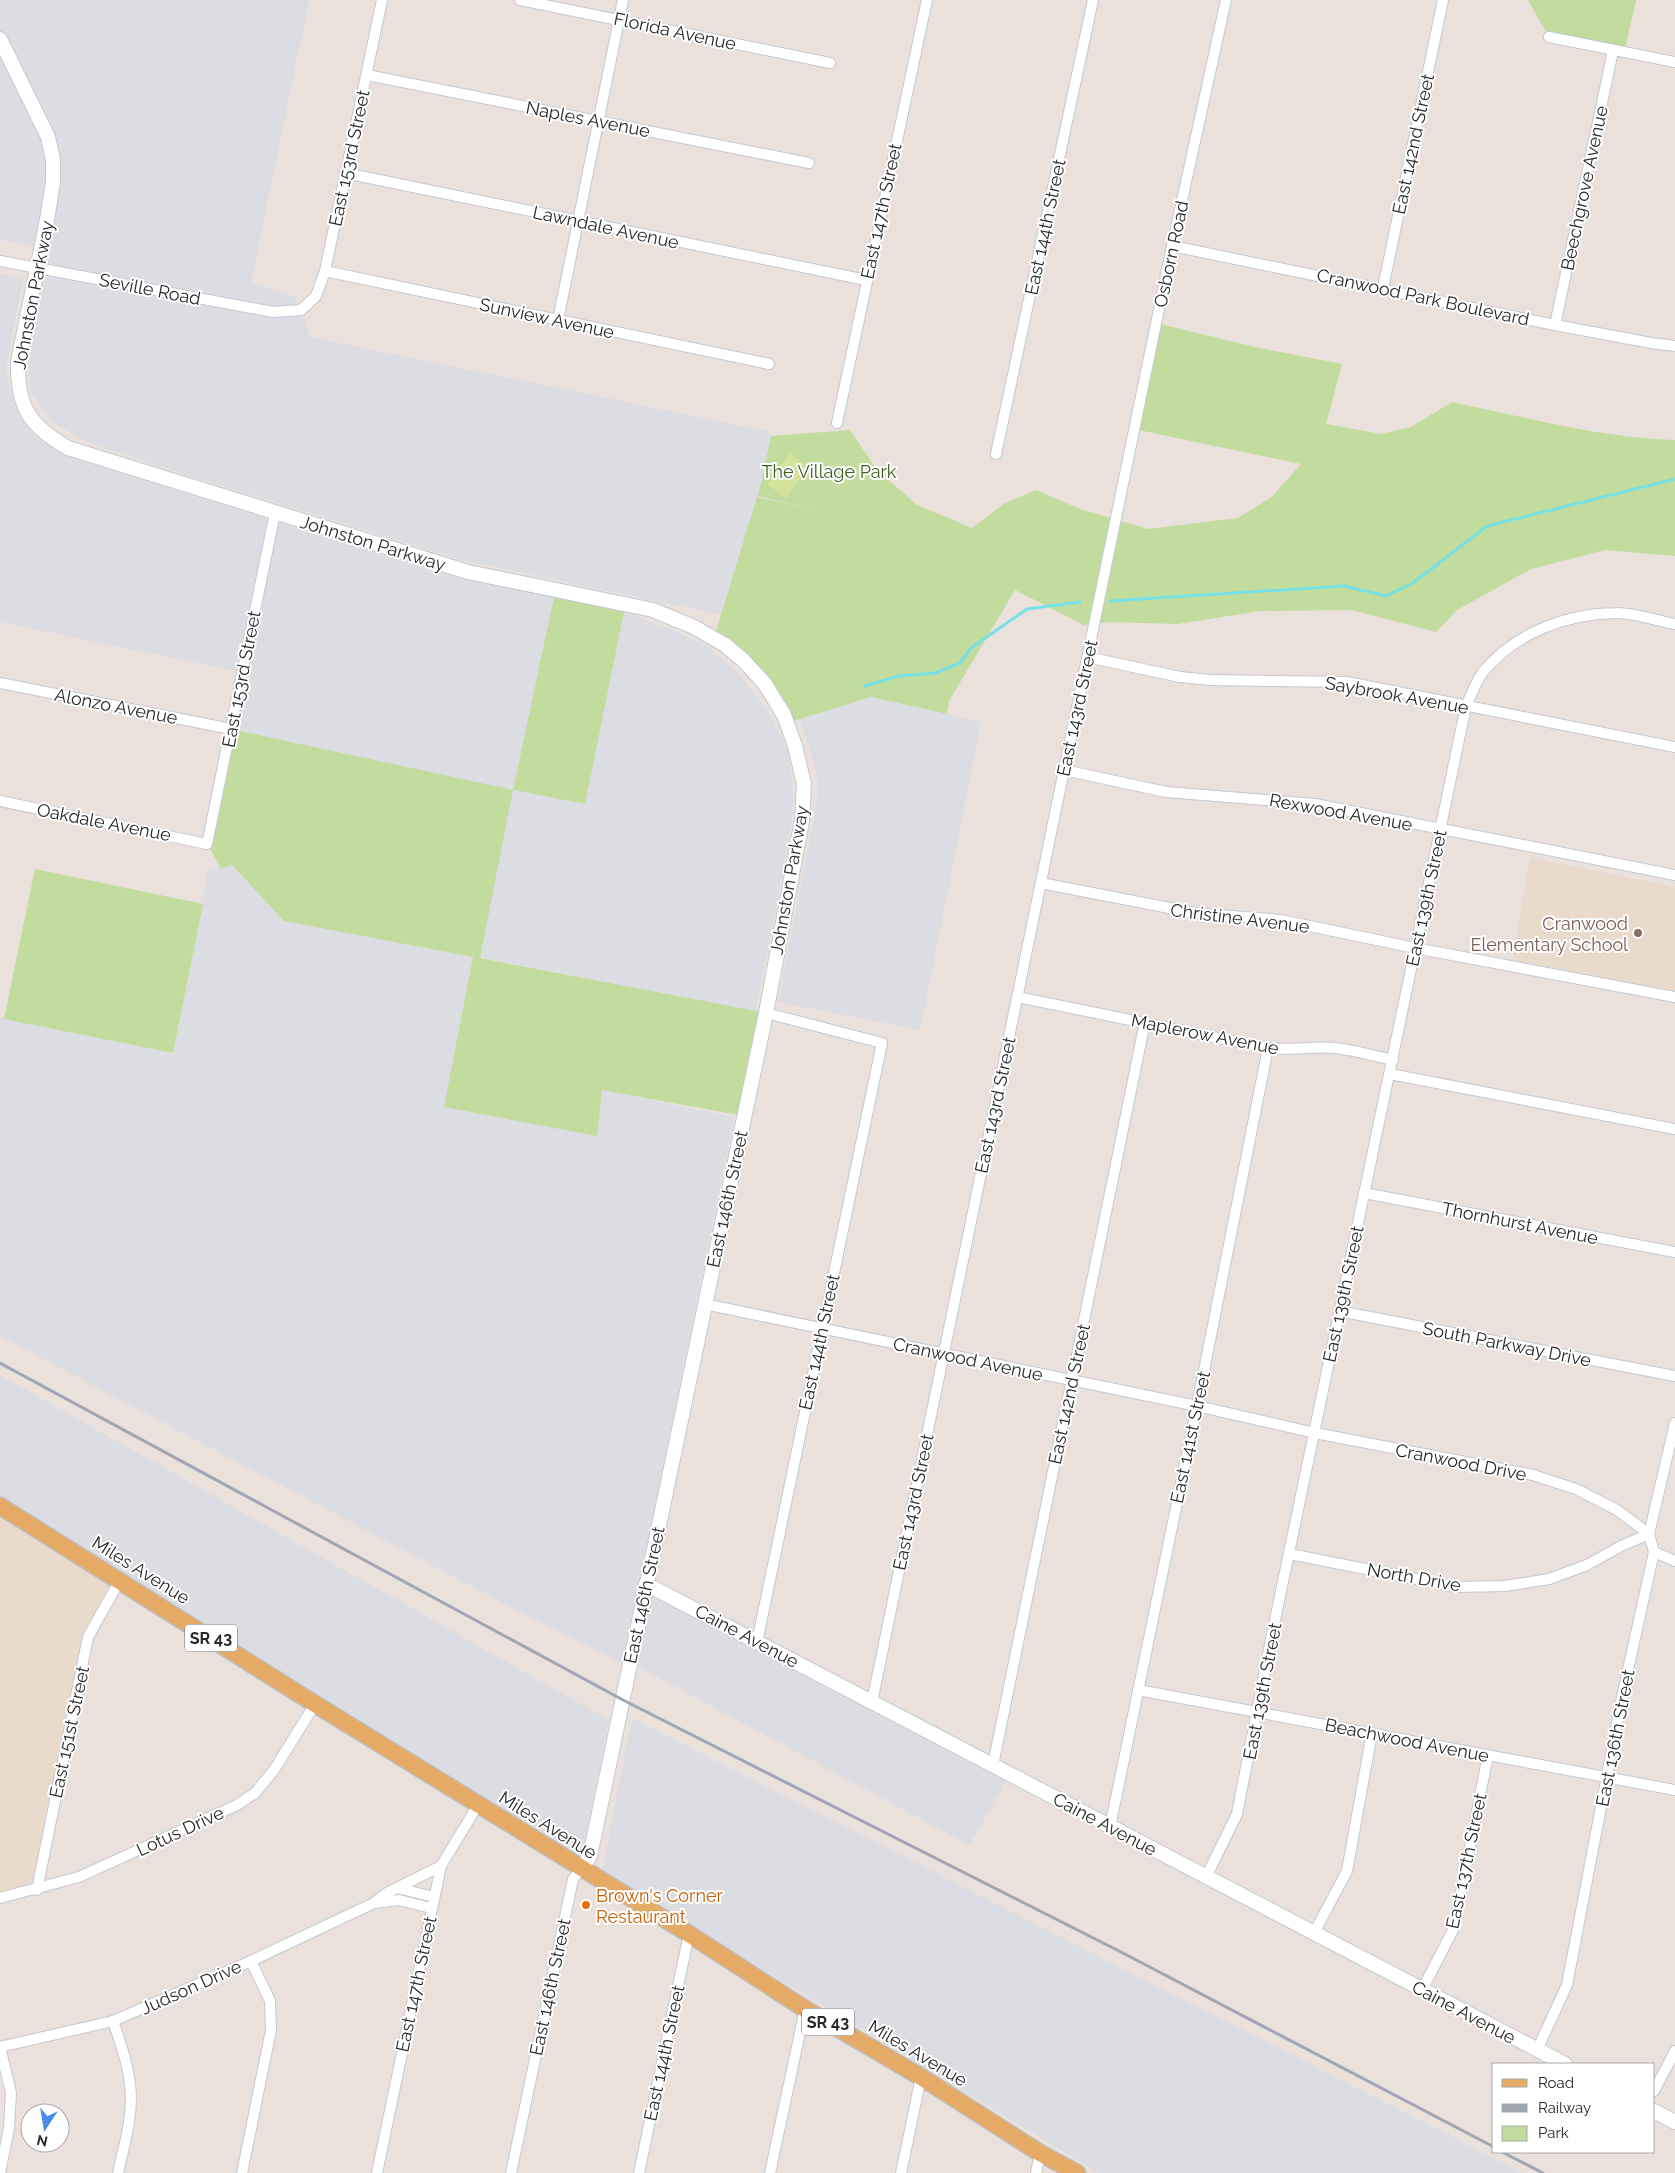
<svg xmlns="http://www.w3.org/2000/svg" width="1675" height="2173" font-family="Raleway,sans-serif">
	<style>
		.industrial { fill: #dcdce3 }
		.education { fill: #eadacc }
		.green { fill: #c1dc9c }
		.pitch { fill: #d4e399 }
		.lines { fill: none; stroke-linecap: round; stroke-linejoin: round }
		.stream { stroke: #77e0e4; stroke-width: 3 }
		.street-casing { stroke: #c4c9d1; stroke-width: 12 }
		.secondary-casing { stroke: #c4c9d1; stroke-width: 16 }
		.primary-casing { stroke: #bfbfbf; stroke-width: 19 }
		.street { stroke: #fff; stroke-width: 10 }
		.secondary { stroke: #fff; stroke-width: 14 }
		.primary { stroke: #e4aa66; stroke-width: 16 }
		.rail { stroke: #9fa6b2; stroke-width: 3 }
		.education-dot { fill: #8d6e63; stroke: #fff; stroke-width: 2 }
		.food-dot { fill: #e8710a; stroke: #fff; stroke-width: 2 }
		.labels { text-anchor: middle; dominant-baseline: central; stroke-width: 4; stroke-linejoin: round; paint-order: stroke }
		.shield { fill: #fff; stroke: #696969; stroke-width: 1 }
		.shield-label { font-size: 16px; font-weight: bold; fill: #292929 }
		.street-label { font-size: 18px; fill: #292929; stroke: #fff }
		.park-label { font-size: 18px; fill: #3b5f1f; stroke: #fff }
		.education-label { font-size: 18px; fill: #785e54; stroke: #fff; text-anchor: end }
		.food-label { font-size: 18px; fill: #c56008; stroke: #fff; text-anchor: start }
	</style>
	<rect width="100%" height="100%" fill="#eae0dc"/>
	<g class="industrial">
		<path d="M0,0H309L251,282L295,297L310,337L767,431L771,436L758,496L722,615L462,560L156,465L81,439L50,420L30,391L28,359L49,248L0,240Z"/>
		<path d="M0,274L23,278L6,368L10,392L20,417L36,438L75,459L457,578L554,597L513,790L585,804L624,612L675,631L710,649L738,673L766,708L789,753L793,792V817L788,845L755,1012L480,957L239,731L251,674L0,622Z"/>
		<path d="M871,697L981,722L920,1030L778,1002L817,803V773L800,719Z"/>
		<path d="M232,865L284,921L473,957L445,1107L597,1136L602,1090L734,1117L623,1663L528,1616L0,1336V1018L173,1053L203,904L207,869Z"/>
		<path d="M0,1375L609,1720L581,1857L0,1499Z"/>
		<path d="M646,1584L1010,1774L969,1845L630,1662Z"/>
		<path d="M632,1718L1523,2173H1099L602,1872Z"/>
	</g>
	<g class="education">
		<path d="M1530,858L1675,887V992L1512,960Z"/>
		<path d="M0,1506L120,1580L88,1637L37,1890L0,1898Z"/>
	</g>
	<g class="green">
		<path d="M1528,0H1636L1624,53L1549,37Z"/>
		<path d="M1156,323L1250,346L1342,364L1326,424L1381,434L1411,427L1452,402C1525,417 1600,438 1675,440V556L1606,550L1531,569L1457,610L1436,632L1352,610L1260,611L1177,624L1109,622L1084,625L1015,590L949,701L947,714L871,697L787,723L784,715L714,638L757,497L814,509L758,496L771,436L850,430L877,470L917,505L972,528L1005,503L1036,490L1080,509L1148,529L1238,518L1272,497L1301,464L1134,429Z"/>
		<path d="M554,597L624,612L585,804L513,790L480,958L766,1013L744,1116L602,1090L597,1136L444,1107L473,957L284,921L232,865L221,868L207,844L231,729L513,790Z"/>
		<path d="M35,869L203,904L173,1053L4,1019Z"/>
	</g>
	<path class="pitch" d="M790,453L809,467L786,498L767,484Z"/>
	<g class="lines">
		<g class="stream">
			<path d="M1110,601L1344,586L1386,596L1413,583L1487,526L1675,479"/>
			<path d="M865,686L899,676L935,673L960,663L971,648L1027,609L1080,602"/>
		</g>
		<defs>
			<g id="street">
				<path d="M520,0L830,63"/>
				<path d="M1549,37L1675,62"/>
				<path d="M367,75L809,163"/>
				<path d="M345,173L866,280"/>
				<path d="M1172,246L1555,325L1651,343L1675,346"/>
				<path d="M0,261L273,312L301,310L316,296L325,271L382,0"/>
				<path d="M325,271L769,364"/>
				<path d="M1383,288L1443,0"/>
				<path d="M558,320L623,0"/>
				<path d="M1555,325L1613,51"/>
				<path d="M837,423L927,0"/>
				<path d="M996,454L1093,0"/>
				<path d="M1087,657L1180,677L1210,680L1347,682L1675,747"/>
				<path d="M0,683L231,729"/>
				<path d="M1064,770L1166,792L1315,804L1675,875"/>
				<path d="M0,801L207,844L275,513"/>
				<path d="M1041,883L1195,913L1281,920L1415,948L1675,997"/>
				<path d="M1017,997L1268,1048C1291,1051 1312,1046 1335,1048C1354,1050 1374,1056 1393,1060"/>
				<path d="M1390,1074L1675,1129"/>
				<path d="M1364,1193L1675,1252"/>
				<path d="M704,1304L1197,1406L1315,1433L1533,1475L1576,1489L1617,1510L1649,1534"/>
				<path d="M1339,1311L1675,1376"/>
				<path d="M1654,1552L1675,1561"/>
				<path d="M1290,1554L1456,1587L1505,1586L1549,1579L1587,1565L1621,1546L1649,1534"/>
				<path d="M757,1642L882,1043L766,1013"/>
				<path d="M1138,1690L1675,1790"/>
				<path d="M872,1702L1172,246L1226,0"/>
				<path d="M993,1765L1145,1022"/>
				<path d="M1110,1827L1197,1406L1268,1048"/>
				<path d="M1206,1877L1237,1814L1271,1639L1466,706C1471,696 1476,681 1483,672C1515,633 1566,614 1615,613C1632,612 1657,621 1675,624"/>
				<path d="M397,1888L434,1897"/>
				<path d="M37,1890L88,1637L120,1580"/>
				<path d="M0,1898L79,1877L237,1805L255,1793L274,1770L315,1704"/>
				<path d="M375,1903L399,1900L431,1908"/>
				<path d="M1314,1933L1347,1871L1372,1733"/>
				<path d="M1422,1990L1454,1928L1488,1755"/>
				<path d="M113,2021C120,2042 128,2063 130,2085C134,2114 124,2145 118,2173"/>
				<path d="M0,2047L113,2021L251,1961L374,1903L387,1893L441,1866"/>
				<path d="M1537,2050L1567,1985L1622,1697L1654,1552L1649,1534L1675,1423"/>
				<path d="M1654,2091L1675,2051"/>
				<path d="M0,2173L9,2128L11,2093L0,2047"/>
				<path d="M242,2173L271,2030L270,2001L251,1961"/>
				<path d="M377,2173L441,1866L478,1805"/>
				<path d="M511,2173L573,1879L581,1869"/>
				<path d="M639,2173L689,1934"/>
				<path d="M770,2173L805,2009"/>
				<path d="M901,2173L921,2077"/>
				<path d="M1036,2173L1040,2153"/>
			</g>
			<g id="secondary">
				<path d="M0,39L48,137L53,160V182L47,220L18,362C17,408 30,426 68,448L468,572L653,610L694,627L725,645L743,660L765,684L784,715L795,746L804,784L802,821L766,1013L590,1856L581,1869"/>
				<path d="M646,1584L1565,2064"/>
				<path d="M1654,2111L1675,2122"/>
			</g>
			<path id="primary" d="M0,1506L315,1704L689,1934L805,2009L921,2077L1040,2153L1077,2173"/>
		</defs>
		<use href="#street" class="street-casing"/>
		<use href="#secondary" class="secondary-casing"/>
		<use href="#primary" class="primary-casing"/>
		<use href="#street" class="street"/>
		<use href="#secondary" class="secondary"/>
		<use href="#primary" class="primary"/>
		<g class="rail">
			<path d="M0,1363L623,1700L1121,1952L1494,2147"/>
			<path d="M1502,2152L1543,2173"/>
		</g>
	</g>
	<circle class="education-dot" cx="1638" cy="933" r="5"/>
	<circle class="food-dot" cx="586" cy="1905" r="5"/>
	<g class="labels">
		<g class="shield">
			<rect x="185" y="1624.5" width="52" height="27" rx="4"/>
			<rect x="802" y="2008.5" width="52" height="27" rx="4"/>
		</g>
		<g class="shield-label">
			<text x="211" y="1638">SR 43</text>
			<text x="828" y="2022">SR 43</text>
		</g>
		<g class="street-label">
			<text transform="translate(675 31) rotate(12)">Florida Avenue</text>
			<text transform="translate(588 119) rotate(11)">Naples Avenue</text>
			<text transform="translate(1413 144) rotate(-78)">East 142nd Street</text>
			<text transform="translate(349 158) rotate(-78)">East 153rd Street</text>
			<text transform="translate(1584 188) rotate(-78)">Beechgrove Avenue</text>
			<text transform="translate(881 211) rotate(-78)">East 147th Street</text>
			<text transform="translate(606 227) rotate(12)">Lawndale Avenue</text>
			<text transform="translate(1045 227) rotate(-78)">East 144th Street</text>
			<text transform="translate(1171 254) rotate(-78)">Osborn Road</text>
			<text transform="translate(150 289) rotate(11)">Seville Road</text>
			<text transform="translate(33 295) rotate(-79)">Johnston Parkway</text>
			<text transform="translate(1423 297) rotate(12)">Cranwood Park Boulevard</text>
			<text transform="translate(547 318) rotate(12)">Sunview Avenue</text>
			<text transform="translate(373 543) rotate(17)">Johnston Parkway</text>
			<text transform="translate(241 679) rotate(-79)">East 153rd Street</text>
			<text transform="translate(1397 695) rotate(10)">Saybrook Avenue</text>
			<text transform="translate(116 706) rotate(11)">Alonzo Avenue</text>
			<text transform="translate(1077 708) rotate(-78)">East 143rd Street</text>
			<text transform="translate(1341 812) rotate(10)">Rexwood Avenue</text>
			<text transform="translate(104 822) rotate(11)">Oakdale Avenue</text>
			<text transform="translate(789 880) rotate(-80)">Johnston Parkway</text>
			<text transform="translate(1426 898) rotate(-78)">East 139th Street</text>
			<text transform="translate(1240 918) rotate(7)">Christine Avenue</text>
			<text transform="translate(1205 1034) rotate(11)">Maplerow Avenue</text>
			<text transform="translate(995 1105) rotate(-78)">East 143rd Street</text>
			<text transform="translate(727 1199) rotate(-78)">East 146th Street</text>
			<text transform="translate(1520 1223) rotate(11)">Thornhurst Avenue</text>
			<text transform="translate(1343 1294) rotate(-78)">East 139th Street</text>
			<text transform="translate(819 1342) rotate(-78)">East 144th Street</text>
			<text transform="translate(1507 1344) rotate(11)">South Parkway Drive</text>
			<text transform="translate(968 1359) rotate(12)">Cranwood Avenue</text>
			<text transform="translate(1069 1394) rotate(-78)">East 142nd Street</text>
			<text transform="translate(1190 1437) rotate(-78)">East 141st Street</text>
			<text transform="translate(1461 1462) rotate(11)">Cranwood Drive</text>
			<text transform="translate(913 1502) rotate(-78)">East 143rd Street</text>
			<text transform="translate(141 1570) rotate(32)">Miles Avenue</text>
			<text transform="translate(1414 1577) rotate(10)">North Drive</text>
			<text transform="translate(644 1595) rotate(-78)">East 146th Street</text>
			<text transform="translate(747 1636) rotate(28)">Caine Avenue</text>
			<text transform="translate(1262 1691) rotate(-79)">East 139th Street</text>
			<text transform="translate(69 1732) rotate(-78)">East 151st Street</text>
			<text transform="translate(1615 1738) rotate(-79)">East 136th Street</text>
			<text transform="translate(1407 1740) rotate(11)">Beachwood Avenue</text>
			<text transform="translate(1105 1824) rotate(28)">Caine Avenue</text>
			<text transform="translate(548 1825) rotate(32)">Miles Avenue</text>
			<text transform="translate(180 1831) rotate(-25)">Lotus Drive</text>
			<text transform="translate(1466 1861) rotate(-78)">East 137th Street</text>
			<text transform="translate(416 1984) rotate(-78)">East 147th Street</text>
			<text transform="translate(191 1987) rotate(-24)">Judson Drive</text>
			<text transform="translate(550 1987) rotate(-78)">East 146th Street</text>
			<text transform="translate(1464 2012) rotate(28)">Caine Avenue</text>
			<text transform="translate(664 2053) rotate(-78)">East 144th Street</text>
			<text transform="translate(918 2053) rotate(31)">Miles Avenue</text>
		</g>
		<g class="park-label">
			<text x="829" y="471">The Village Park</text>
		</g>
		<g class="education-label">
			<text x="1628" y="923">Cranwood<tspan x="1628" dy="21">Elementary School</tspan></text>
		</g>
		<g class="food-label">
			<text x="596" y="1895">Brown's Corner<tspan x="596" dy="21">Restaurant</tspan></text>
		</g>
	</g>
	<rect x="1492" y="2063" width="162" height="90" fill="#ffffff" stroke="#a9a9a9"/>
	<rect x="1502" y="2079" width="25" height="8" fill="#e4aa66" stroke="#a9a9a9"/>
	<text x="1538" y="2088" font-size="15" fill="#292929">Road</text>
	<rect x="1502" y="2104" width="25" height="8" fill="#9fa6b2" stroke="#a9a9a9"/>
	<text x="1538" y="2113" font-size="15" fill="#292929">Railway</text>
	<rect x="1502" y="2126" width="25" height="15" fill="#c1dc9c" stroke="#a9a9a9"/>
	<text x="1538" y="2138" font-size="15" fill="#292929">Park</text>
	<g transform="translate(45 2128) rotate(192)"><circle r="24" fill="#ffffff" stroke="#a9a9a9"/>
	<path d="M0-4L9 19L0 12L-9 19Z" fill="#488cea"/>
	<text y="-8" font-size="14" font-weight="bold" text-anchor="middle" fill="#292929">N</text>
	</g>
</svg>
